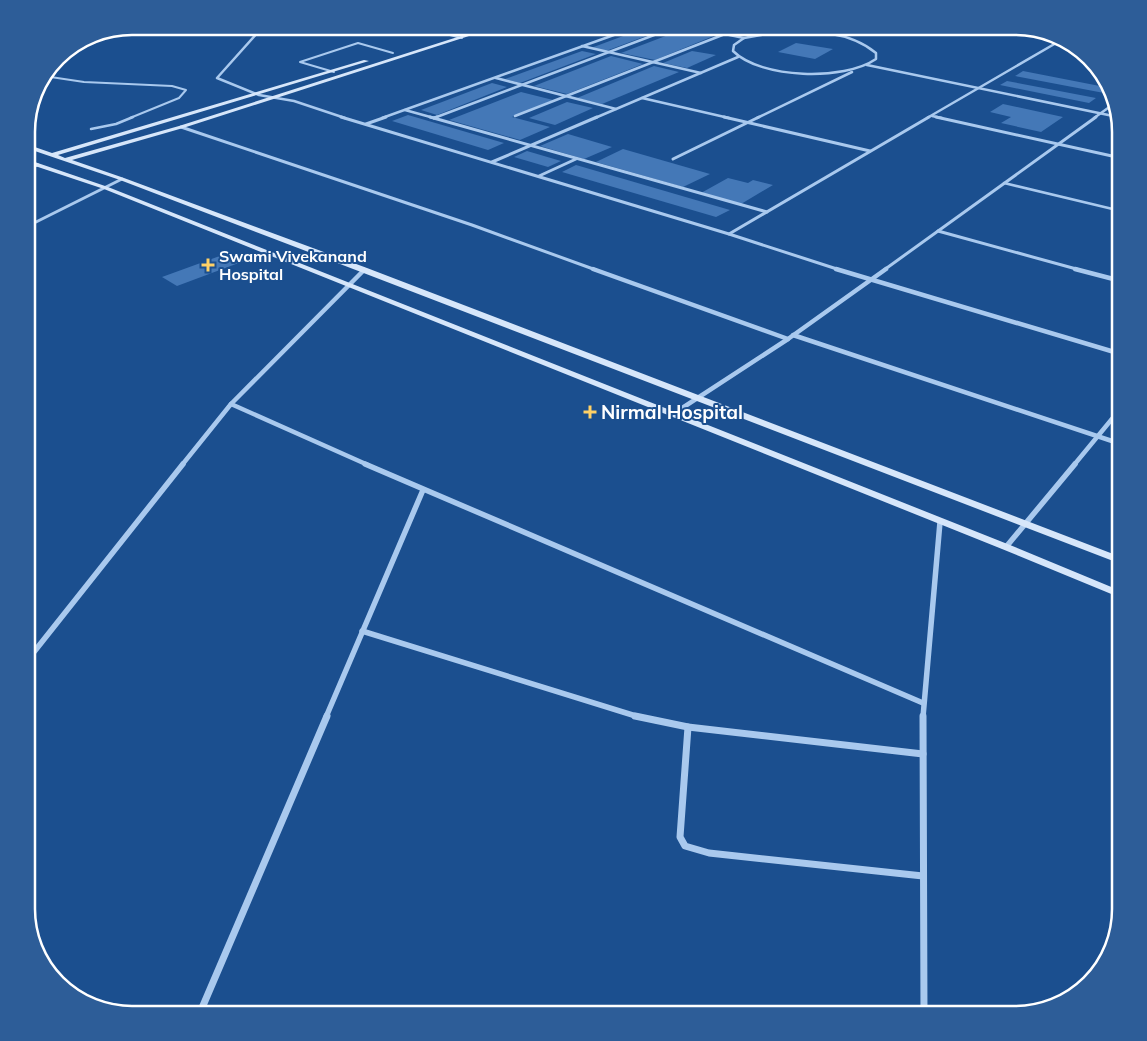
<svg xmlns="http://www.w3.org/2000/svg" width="1147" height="1041" font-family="Mulish,sans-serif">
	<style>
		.building { fill: #4478b7 }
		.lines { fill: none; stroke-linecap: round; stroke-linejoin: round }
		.lane-far1 { stroke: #a9c9ee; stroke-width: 2 }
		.lane { stroke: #a9c9ee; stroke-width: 2.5 }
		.street-far4 { stroke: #a9c9ee; stroke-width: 2.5 }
		.street-far3 { stroke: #a9c9ee; stroke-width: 3 }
		.street-far2 { stroke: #a9c9ee; stroke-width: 4.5 }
		.street-far1 { stroke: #a9c9ee; stroke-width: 5.5 }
		.street { stroke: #a9c9ee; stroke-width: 7 }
		.secondary { fill: #d6e6fa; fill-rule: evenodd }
		.poi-dot { fill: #ffd166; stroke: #1b4f8f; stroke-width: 2 }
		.labels { text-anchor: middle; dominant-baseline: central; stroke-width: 4; stroke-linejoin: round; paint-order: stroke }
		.far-poi-label { font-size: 16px; font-weight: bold; fill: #fff; stroke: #1b4f8f; text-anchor: start }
		.poi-label { font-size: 19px; font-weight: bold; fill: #fff; stroke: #1b4f8f; text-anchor: start }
		.rim { fill: none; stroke: #fff; stroke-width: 2.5 }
	</style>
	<rect width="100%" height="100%" fill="#1b4f8f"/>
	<g class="building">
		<path d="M650,26L670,27L606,51L591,48Z"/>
		<path d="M684,29L716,35L655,60L621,53Z"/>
		<path d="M796,43L833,49L815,59L778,52Z"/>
		<path d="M582,51L596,54L520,83L505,79Z"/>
		<path d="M692,51L716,55L687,68L663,63Z"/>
		<path d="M611,56L643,64L567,94L534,86Z"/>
		<path d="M654,66L679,72L602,104L577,98Z"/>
		<path d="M1023,71L1110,88H1111L1104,93L1015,76Z"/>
		<path d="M1007,81L1096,98L1089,103L1000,85Z"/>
		<path d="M492,83L507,87L437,115L421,110Z"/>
		<path d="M521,92L553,100L512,117L550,127L520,140L449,120Z"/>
		<path d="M567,102L593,108L555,125L529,118Z"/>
		<path d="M1003,104L1063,117L1041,132L1001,123L1011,117L990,112Z"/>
		<path d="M408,115L504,143L488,150L392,121Z"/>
		<path d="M568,134L612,147L584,159L540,146Z"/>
		<path d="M623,149L710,174L683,187L596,162Z"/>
		<path d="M527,151L561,161L548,167L514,157Z"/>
		<path d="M576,165L730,210L716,217L562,172Z"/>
		<path d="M728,178L748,183L753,180L773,185L741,204L701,193Z"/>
		<path d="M228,253L244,261L177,286L162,277Z"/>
	</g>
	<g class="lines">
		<g class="lane-far1">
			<path d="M413,26L462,38"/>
			<path d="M334,72L300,62L358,43L393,53"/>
			<path d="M44,76L84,82L172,86L186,90L179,98L130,118"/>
		</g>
		<g class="lane">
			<path d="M91,129L116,124L133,117"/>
			<path d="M1004,183L1121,211"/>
		</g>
		<g class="street-far4">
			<path d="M686,26L744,38"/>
			<path d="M113,30L364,29L368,26"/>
			<path d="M260,30L217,78L259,95L294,101L345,118"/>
			<path d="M777,32C812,31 848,30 876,53V59C844,81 761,79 733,51L734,45L744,38Z"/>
			<path d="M582,46L701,73"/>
			<path d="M867,65L1118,117"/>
			<path d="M496,78L616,109"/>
			<path d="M642,98L729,118"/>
			<path d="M405,110L434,118"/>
			<path d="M515,116L725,34"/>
			<path d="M932,116L942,118"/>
			<path d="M382,118L639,26"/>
			<path d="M434,118L678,26"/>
			<path d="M595,118L738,57"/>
			<path d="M757,118L852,72"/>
			<path d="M927,118L1063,39"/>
			<path d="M1094,118L1115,103"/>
		</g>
		<g class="street-far3">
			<path d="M341,117L729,234L840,270"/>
			<path d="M430,117L767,212"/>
			<path d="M724,117L870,151"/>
			<path d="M936,117L1121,158"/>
			<path d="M434,118L437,117"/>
			<path d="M366,124L386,117"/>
			<path d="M181,127L472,225L596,270"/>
			<path d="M673,159L759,117"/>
			<path d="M492,162L597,117"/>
			<path d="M26,168L38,165"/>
			<path d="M539,176L576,159"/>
			<path d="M26,227L122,179"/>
			<path d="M938,231L1080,270"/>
			<path d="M729,234L929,117"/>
			<path d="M884,270L1096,117"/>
		</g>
		<g class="street-far2">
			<path d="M593,269L788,339"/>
			<path d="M836,269L1121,354"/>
			<path d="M1075,269L1121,281"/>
			<path d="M364,270L231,404L368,465"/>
			<path d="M793,335L1121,444"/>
			<path d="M673,414L788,339L886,269"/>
			<path d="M182,465L231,404"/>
			<path d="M1074,465L1121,408"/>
		</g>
		<g class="street-far1">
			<path d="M365,464L923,703"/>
			<path d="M1006,547L1075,464"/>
			<path d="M362,631L639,717"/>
			<path d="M26,662L183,464"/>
			<path d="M326,717L423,490"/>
			<path d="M923,717L940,522"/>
		</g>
		<g class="street">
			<path d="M635,716L688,727L923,754"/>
			<path d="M923,716L924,1015"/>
			<path d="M688,727L680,837L685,846L709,853L923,876"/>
			<path d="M84,1002L163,1015"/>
			<path d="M199,1015L327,716"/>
		</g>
		<g class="secondary">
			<path d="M492,26H500L183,128L72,160L124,178L367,268L1121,557V564L361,272L120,180L26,148V144L52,153L364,60L369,61L58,155L65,158L179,126Z"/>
			<path d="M26,159L108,187L1010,545L1121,591V598L1002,549L104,189L26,163Z"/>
		</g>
	</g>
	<g class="poi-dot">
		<path d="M205.5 257.5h5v5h5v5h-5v5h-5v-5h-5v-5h5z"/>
		<path d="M587.5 404.5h5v5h5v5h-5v5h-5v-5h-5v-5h5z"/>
	</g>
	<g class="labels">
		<g class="far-poi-label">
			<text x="219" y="256">Swami Vivekanand<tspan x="219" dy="18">Hospital</tspan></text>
		</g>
		<g class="poi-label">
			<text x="601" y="412">Nirmal Hospital</text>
		</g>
	</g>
	<path d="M0 0H1147V1041H0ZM132 35H1015A97 97 0 0 1 1112 132V909A97 97 0 0 1 1015 1006H132A97 97 0 0 1 35 909V132A97 97 0 0 1 132 35Z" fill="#2d5d98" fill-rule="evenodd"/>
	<path class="rim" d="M132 35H1015A97 97 0 0 1 1112 132V909A97 97 0 0 1 1015 1006H132A97 97 0 0 1 35 909V132A97 97 0 0 1 132 35Z"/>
</svg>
